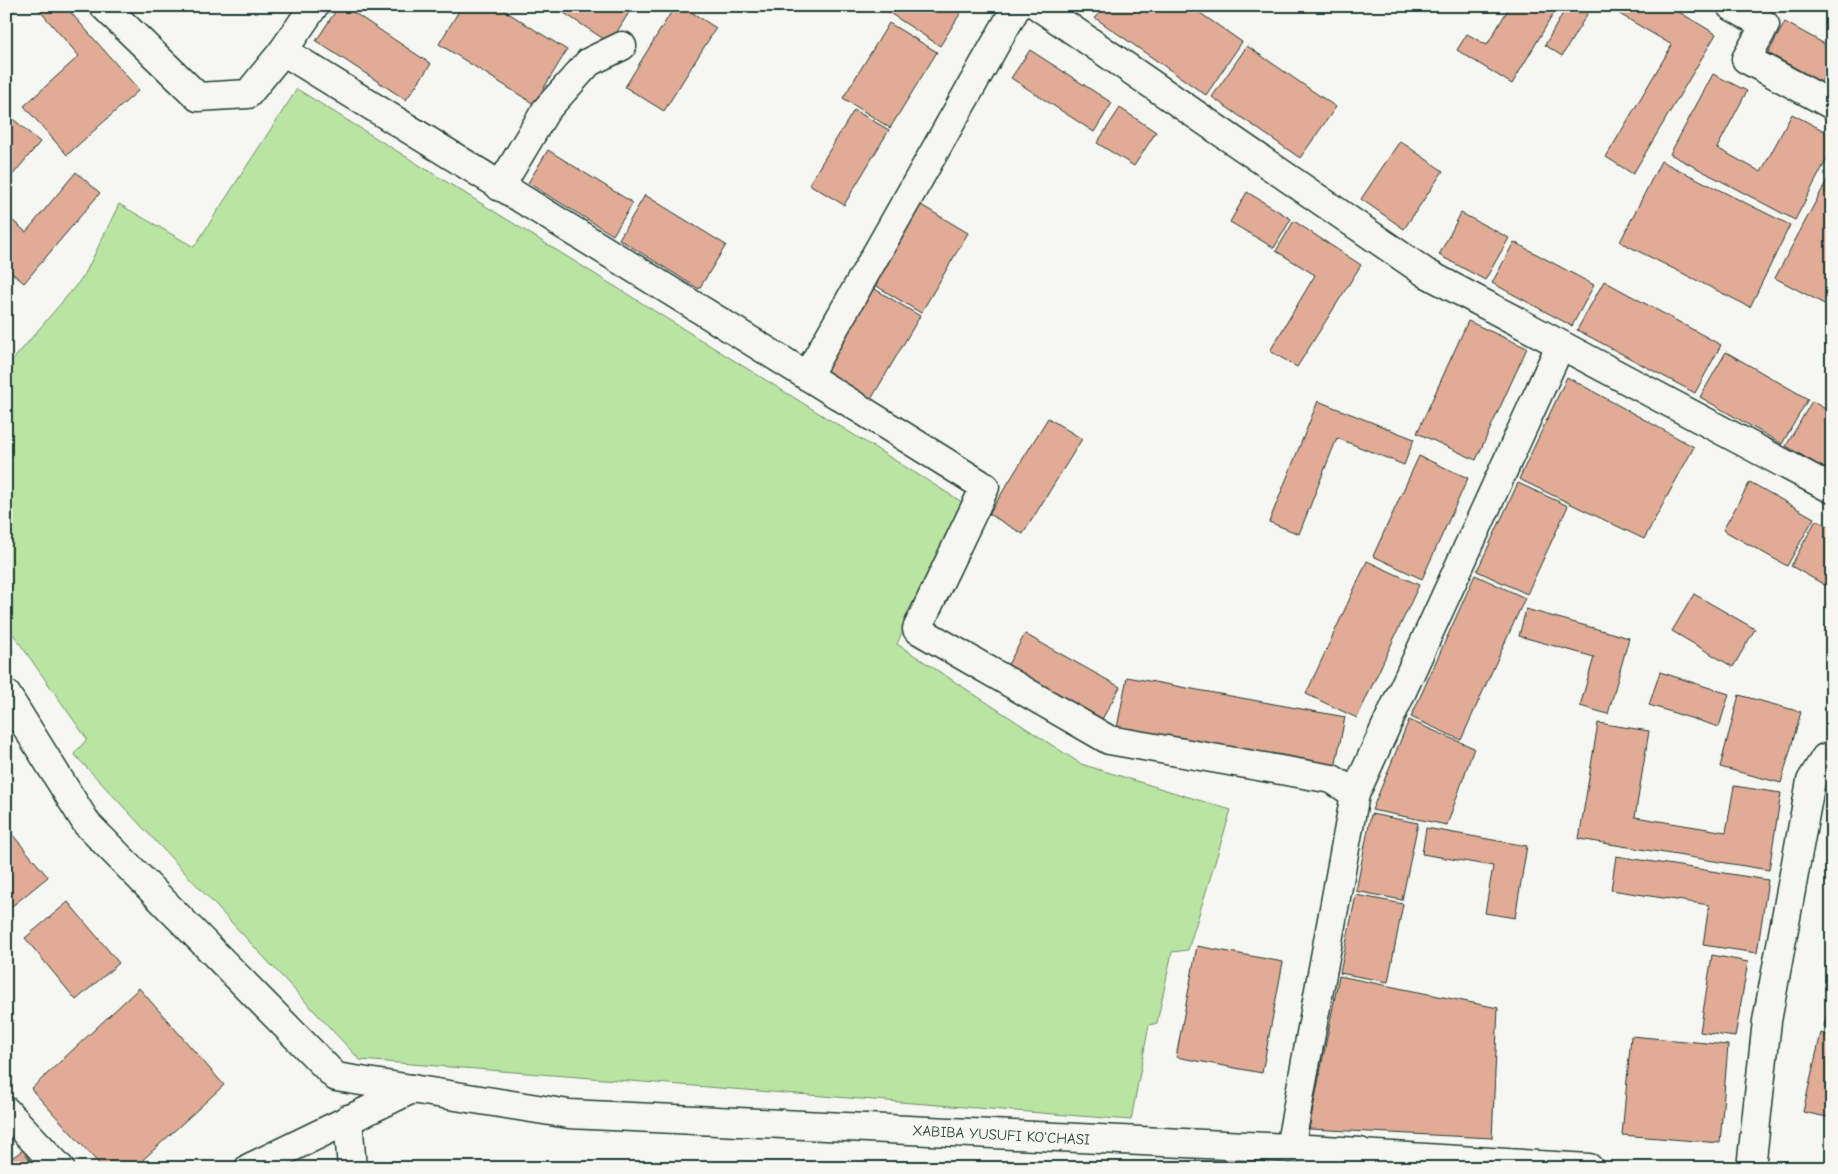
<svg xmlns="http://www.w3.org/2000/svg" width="1838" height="1174" font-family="'Comic Neue',sans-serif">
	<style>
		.green { fill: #bae4a1; stroke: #6c906a }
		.building { fill: #e1ab96; stroke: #1f3d34 }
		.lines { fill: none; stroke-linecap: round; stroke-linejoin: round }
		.minor-casing { stroke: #1f3d34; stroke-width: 31 }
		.minor { stroke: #f6f6f2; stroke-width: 28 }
		.labels { text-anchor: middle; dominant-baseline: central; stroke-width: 5; stroke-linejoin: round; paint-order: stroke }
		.street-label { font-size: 15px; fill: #1f3d34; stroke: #f6f6f2 }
	</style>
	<rect width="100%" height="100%" fill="#f6f6f2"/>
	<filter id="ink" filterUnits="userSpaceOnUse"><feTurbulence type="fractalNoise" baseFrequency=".02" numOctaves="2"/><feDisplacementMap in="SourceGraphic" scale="10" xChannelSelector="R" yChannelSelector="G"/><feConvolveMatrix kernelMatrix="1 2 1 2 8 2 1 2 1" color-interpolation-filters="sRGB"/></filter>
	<g filter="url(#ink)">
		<path class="green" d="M297,89L962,502L897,644L1081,764L1231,810L1188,950L1172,952L1157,1023L1149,1025L1131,1120L360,1060L74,754L87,739L6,624V368L84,276L119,204L194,247Z"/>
		<g class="building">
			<path d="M6,6H18L6,19Z"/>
			<path d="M43,6H65L139,90L67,155L24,106L79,56L39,10Z"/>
			<path d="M339,6H344L431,64L406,100L316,41Z"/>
			<path d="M462,6H497L567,50L534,104L439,44Z"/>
			<path d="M569,6H633L610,43L564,13Z"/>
			<path d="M675,6H682L716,28L664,111L625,87Z"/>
			<path d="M879,6H965L940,46Z"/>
			<path d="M1104,6H1190L1242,42L1206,95L1095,18Z"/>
			<path d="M1510,6H1558L1512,84L1457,50L1467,34L1487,45Z"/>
			<path d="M1567,6H1592L1562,56L1545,45Z"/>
			<path d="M1606,6H1669L1716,34L1633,174L1606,157L1672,45Z"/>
			<path d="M1785,22L1832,48V63L1821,82L1768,53Z"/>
			<path d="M889,23L937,52L890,128L843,98Z"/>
			<path d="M1247,46L1336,107L1300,158L1212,97Z"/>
			<path d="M1030,50L1112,103L1094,132L1011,78Z"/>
			<path d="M1713,74L1747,91L1717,148L1761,172L1792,114L1832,135V149L1795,220L1670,154Z"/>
			<path d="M1120,108L1156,132L1134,166L1097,143Z"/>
			<path d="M854,110L889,130L844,205L809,184Z"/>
			<path d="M6,113L40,142L6,183Z"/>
			<path d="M1400,141L1443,171L1404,229L1361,199Z"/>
			<path d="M548,150L633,203L613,235L528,183Z"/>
			<path d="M1661,161L1790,225L1750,307L1620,242Z"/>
			<path d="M1832,171V308L1775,278Z"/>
			<path d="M76,172L100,193L24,283L6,268V215L26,232Z"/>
			<path d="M1247,192L1291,219L1274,248L1230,222Z"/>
			<path d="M645,195L726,245L699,289L619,239Z"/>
			<path d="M916,202L968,233L921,313L870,282Z"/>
			<path d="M1461,213L1509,238L1485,280L1439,255Z"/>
			<path d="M1294,221L1361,265L1297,367L1270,351L1315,275L1276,251Z"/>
			<path d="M1514,242L1594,285L1572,326L1492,283Z"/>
			<path d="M1604,281L1721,345L1695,393L1577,330Z"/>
			<path d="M868,285L920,316L870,401L818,369Z"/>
			<path d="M1468,321L1527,348L1476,460L1417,433Z"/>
			<path d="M1726,352L1808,399L1782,444L1700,397Z"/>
			<path d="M1567,377L1694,447L1644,539L1519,479Z"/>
			<path d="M1318,401L1414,439L1404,465L1337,438L1299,534L1269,522Z"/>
			<path d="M1812,401L1832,413V473L1786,446Z"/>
			<path d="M1048,418L1082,439L1023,534L989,514Z"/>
			<path d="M1419,456L1468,478L1422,579L1373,556Z"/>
			<path d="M1750,482L1814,518L1787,566L1723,530Z"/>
			<path d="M1518,483L1568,506L1527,594L1477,571Z"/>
			<path d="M1816,520L1832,528V589L1791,566Z"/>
			<path d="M1367,561L1419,585L1357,718L1306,694Z"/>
			<path d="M1475,575L1525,598L1461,740L1411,717Z"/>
			<path d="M1694,594L1755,629L1733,667L1672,631Z"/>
			<path d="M1526,609L1629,638L1608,714L1580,706L1594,657L1519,636Z"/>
			<path d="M1025,634L1120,687L1101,721L1006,668Z"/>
			<path d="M1660,672L1729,694L1719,727L1649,705Z"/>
			<path d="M1127,677L1345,717L1335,768L1117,728Z"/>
			<path d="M1739,695L1801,712L1781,783L1720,767Z"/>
			<path d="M1409,720L1474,748L1447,825L1372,810Z"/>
			<path d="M1598,723L1649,731L1635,817L1726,832L1734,786L1781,793L1769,870L1579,839Z"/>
			<path d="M1371,814L1418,823L1402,900L1356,891Z"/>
			<path d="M6,827L48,877L6,911Z"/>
			<path d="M1426,828L1527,846L1515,918L1485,913L1493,866L1422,854Z"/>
			<path d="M1616,856L1768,880L1757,953L1703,945L1709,905L1611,890Z"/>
			<path d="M1356,895L1403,904L1388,982L1340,973Z"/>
			<path d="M68,902L119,963L76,1000L25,938Z"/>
			<path d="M1197,946L1283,962L1262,1073L1176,1057Z"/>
			<path d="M1712,955L1748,962L1735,1037L1700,1032Z"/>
			<path d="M1339,976L1498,1008L1492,1138L1309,1129Z"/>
			<path d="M139,988L224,1085L134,1168H103L31,1089Z"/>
			<path d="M1832,992V1028L1824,1026Z"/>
			<path d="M1821,1033L1832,1036V1118L1803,1112Z"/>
			<path d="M1631,1036L1728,1045L1720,1143L1622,1135Z"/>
			<path d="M23,1150L35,1168H6V1162Z"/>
		</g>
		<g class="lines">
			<defs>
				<g id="minor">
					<path d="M104,6L198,97L248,94L283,51C516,197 752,340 985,487L917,629L1109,740L1332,779L1355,794"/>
					<path d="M1038,6L1426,273L1832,489"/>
					<path d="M1731,6L1765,25L1746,59L1832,105"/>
					<path d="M283,51L314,6"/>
					<path d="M500,187L546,110L589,62L622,46"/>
					<path d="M807,376L1017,6"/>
					<path d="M6,694L87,824L336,1077L569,1114L1290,1148L1360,1152V1154L1589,1168"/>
					<path d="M6,1111L60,1168"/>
					<path d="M348,1119L352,1168"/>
					<path d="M1290,1148L1355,794L1560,346"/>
					<path d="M249,1168L412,1089"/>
					<path d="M1751,1168L1767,1021L1811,781L1825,758L1832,756"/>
				</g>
			</defs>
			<use href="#minor" class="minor-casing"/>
			<use href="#minor" class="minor"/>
		</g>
	</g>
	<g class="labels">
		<g class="street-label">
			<text transform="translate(1001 1135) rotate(3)">XABIBA YUSUFI KO'CHASI</text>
		</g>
	</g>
	<rect width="1838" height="1174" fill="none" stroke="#f6f6f2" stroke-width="25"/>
	<rect x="12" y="12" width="1813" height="1149" fill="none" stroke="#1f3d34" stroke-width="2" filter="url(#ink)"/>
</svg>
